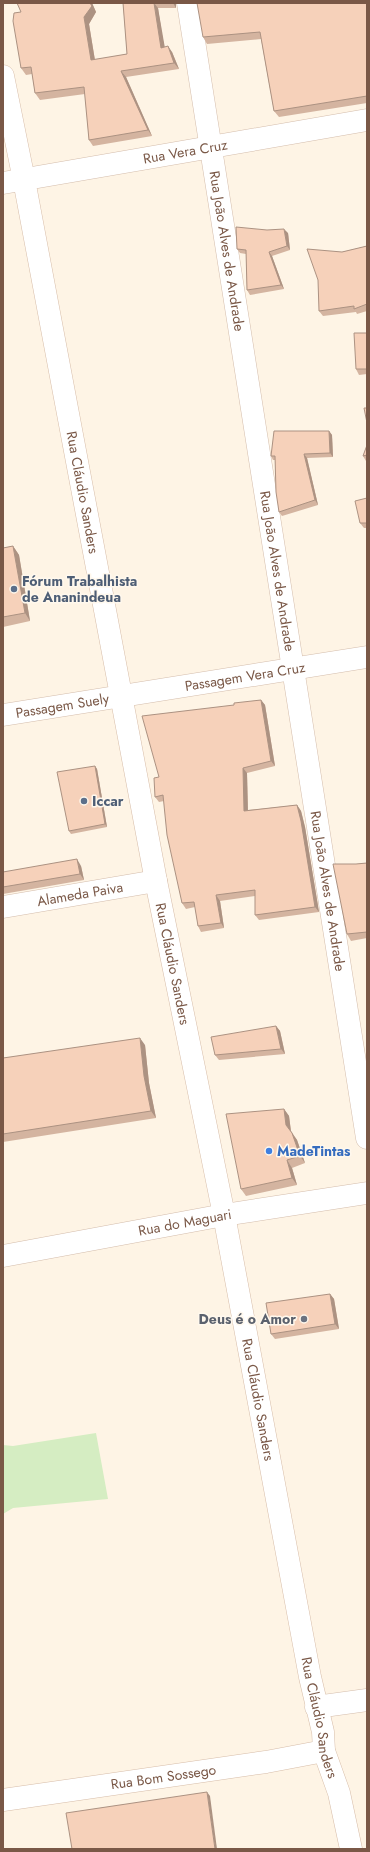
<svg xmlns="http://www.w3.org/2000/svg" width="370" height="1852" font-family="Jost,sans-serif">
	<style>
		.green { fill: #d5edc2 }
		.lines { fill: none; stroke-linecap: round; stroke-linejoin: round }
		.minor-casing { stroke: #d4bdac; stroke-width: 23 }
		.secondary-casing { stroke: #d7bda9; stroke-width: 23 }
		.minor { stroke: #fff; stroke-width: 22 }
		.secondary { stroke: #fff; stroke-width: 22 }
		.wall { fill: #d4b4a0 }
		.shaded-wall { fill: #ac9282 }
		.building { fill: #f6d1ba; stroke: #ac9282 }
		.service-dot { fill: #5c6f8a; stroke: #fff8ed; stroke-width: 1.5 }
		.shop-dot { fill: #3f7fe0; stroke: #fff8ed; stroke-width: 1.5 }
		.worship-dot { fill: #6b7280; stroke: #fff8ed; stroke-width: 1.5 }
		.labels { text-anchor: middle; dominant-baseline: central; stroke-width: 3; stroke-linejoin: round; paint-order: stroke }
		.street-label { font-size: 14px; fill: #7a5847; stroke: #fff8ed }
		.service-label { font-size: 14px; font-weight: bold; fill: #4e5e75; stroke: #fff8ed; text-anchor: start }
		.shop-label { font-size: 14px; font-weight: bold; fill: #366cbe; stroke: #fff8ed; text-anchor: start }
		.worship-label { font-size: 14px; font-weight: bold; fill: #5b616d; stroke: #fff8ed; text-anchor: end }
	</style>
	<rect width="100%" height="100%" fill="#fef4e5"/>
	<path class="green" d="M96,1433L108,1499L13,1508L3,1514V1445L13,1446Z"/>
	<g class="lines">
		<defs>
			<g id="minor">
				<path id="s1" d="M188,3L367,1138"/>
				<path id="s2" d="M3,183L367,120"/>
				<path id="s3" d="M3,715L367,657"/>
				<path id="s4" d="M3,907L156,881"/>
				<path id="s5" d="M3,1256L224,1215L367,1193"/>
				<path d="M316,1707L367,1700"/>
			</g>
			<g id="secondary">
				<path id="s6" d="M3,76L24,180L156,881L224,1215L310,1677L323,1732L324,1751L339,1793L351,1849"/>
				<path id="s7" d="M3,1800L266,1762L324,1751"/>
			</g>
		</defs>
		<use href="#minor" class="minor-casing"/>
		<use href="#secondary" class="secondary-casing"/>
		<use href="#minor" class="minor"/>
		<use href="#secondary" class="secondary"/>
	</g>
	<g class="wall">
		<path d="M17,3H92L96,12L89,24L95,60L127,54L123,3H176V8H158L164,47L172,52L179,69L126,77L152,136L93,146L89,140L85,94L40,100L35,93L32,74L26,75L21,68V12Z"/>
		<path d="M367,3V103L279,117L274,111L261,39L207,44L203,37Z"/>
		<path d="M288,233L290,250L272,256L284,289L250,295L247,290L246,254L240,253L237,249Z"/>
		<path d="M367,246V311L357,314L356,312L323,316L319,311L342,252Z"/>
		<path d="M367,333V374L359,375L356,369Z"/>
		<path d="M329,431L332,435L333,457L307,458L318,505L282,516L279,512L275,460H273L271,456Z"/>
		<path d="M367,445V461H366L363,456Z"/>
		<path d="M367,498V528H364L360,523Z"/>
		<path d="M13,546L19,555L30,621L3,627V548Z"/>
		<path d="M261,700L265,705L275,766L247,773L248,810L297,805L301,811L305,827L319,912L259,920L255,915V896L220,901L224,928L201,932L198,926L195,907L186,909L182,903L164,801L159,802L155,797L234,705Z"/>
		<path d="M95,766L97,769L107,827L71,834L69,831Z"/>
		<path d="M367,863V938L351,941L347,934L356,864Z"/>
		<path d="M81,866L84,880L3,894V872Z"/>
		<path d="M276,1026L280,1031L285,1054L219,1060L215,1055Z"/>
		<path d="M145,1045L149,1083L156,1118L3,1142V1058Z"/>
		<path d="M284,1109L289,1116L291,1131L297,1140L305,1163L292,1168L297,1185L246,1196L241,1189Z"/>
		<path d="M330,1294L334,1299L339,1329L275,1339L271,1334Z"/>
	</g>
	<g class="shaded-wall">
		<path d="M90,3H92L96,12L89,24L96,67L91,60L84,17Z"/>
		<path d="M154,3L158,8L166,54L161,48Z"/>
		<path d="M173,3H176V8Z"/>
		<path d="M168,46L172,52L179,69L174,63Z"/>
		<path d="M121,71L126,77L152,136L148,130Z"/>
		<path d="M284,229L288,233L290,250L287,246Z"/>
		<path d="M269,252L272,256L284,289L281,285Z"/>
		<path d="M329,431L332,435L333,457L330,453Z"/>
		<path d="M304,454L307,458L318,505L315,500Z"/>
		<path d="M13,546L19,555L30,621L25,613Z"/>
		<path d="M261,700L265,705L275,766L271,761Z"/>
		<path d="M95,766L97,769L107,827L105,824Z"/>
		<path d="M243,768L247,773L248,816L244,811Z"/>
		<path d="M297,805L301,811L305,827L319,912L315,907Z"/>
		<path d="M77,859L81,866L84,880L80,874Z"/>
		<path d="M216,895L220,901L224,928L221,923Z"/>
		<path d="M276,1026L280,1031L285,1054L281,1049Z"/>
		<path d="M140,1038L145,1045L149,1083L156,1118L151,1111L144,1076Z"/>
		<path d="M284,1109L289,1116L291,1132L286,1125Z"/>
		<path d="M292,1133L297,1140L305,1163L300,1156Z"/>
		<path d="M287,1160L292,1168L297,1185L292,1178Z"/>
		<path d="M330,1294L334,1299L339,1329L335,1324Z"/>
		<path d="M207,1792L210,1796L217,1849H215Z"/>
	</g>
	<g class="building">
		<path d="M17,3H90L92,6L84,17L91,60L127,54L123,3H154L161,48L168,46L174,63L121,71L148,130L89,140L84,87L35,93L31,67L21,68L13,21L14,13L21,12Z"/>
		<path d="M197,3H367V96L274,111L260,32L203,37Z"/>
		<path d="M236,227L267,230L284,229L287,246L269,252L281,285L247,290L246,250L237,249Z"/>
		<path d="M367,246V304L354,309V306L319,311L318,280L307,249L342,252Z"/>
		<path d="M354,333H367V369H356Z"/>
		<path d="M364,408H367V423Z"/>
		<path d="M274,431H329L330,453L304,454L315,500L279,512L276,492L275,456H271Z"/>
		<path d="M367,445V455L363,456Z"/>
		<path d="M367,498V523H360L355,501Z"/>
		<path d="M13,546L25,613L3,617V548Z"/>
		<path d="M261,700L271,761L243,768L244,811L297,805L301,821L315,907L255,915V890L216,895L221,923L198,926L194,902L182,903L167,835L163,795L155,797L154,778L159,777L142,716L234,705V703Z"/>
		<path d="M95,766L105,824L69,831L57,772Z"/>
		<path d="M77,859L80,874L3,887V872Z"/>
		<path d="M367,863V932L347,934L333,864H356Z"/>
		<path d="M276,1026L281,1049L215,1055L211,1037Z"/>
		<path d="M140,1038L144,1076L151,1111L3,1134V1058Z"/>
		<path d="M284,1109L286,1125L292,1133L300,1156L287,1160L292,1178L241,1189L226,1114Z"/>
		<path d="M330,1294L335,1324L271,1334L266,1303Z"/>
		<path d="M207,1792L215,1849H72L66,1813Z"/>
	</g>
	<g class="service-dot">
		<circle cx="14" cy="589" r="4"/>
		<circle cx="84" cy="801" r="4"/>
	</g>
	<circle class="shop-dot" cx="269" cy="1151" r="4"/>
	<circle class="worship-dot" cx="304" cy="1319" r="4"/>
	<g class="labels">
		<g class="street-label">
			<text stroke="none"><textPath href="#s2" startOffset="185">Rua Vera Cruz</textPath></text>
			<text stroke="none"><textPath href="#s1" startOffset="251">Rua João Alves de Andrade</textPath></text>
			<text stroke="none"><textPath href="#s6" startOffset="424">Rua Cláudio Sanders</textPath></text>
			<text stroke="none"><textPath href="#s1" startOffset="575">Rua João Alves de Andrade</textPath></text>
			<text stroke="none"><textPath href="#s3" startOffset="245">Passagem Vera Cruz</textPath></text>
			<text stroke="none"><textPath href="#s3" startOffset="60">Passagem Suely</textPath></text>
			<text stroke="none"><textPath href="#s1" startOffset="899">Rua João Alves de Andrade</textPath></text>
			<text stroke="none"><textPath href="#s4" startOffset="78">Alameda Paiva</textPath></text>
			<text stroke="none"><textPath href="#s6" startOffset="904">Rua Cláudio Sanders</textPath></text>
			<text stroke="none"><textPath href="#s5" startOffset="185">Rua do Maguari</textPath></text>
			<text stroke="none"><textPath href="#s6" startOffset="1348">Rua Cláudio Sanders</textPath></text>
			<text stroke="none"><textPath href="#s6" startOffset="1672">Rua Cláudio Sanders</textPath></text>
			<text stroke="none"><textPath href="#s7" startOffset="162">Rua Bom Sossego</textPath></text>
		</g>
		<g class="service-label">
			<text x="22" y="581">Fórum Trabalhista<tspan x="22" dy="16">de Ananindeua</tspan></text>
			<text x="92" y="801">Iccar</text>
		</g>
		<g class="shop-label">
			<text x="277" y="1151">MadeTintas</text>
		</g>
		<g class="worship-label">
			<text x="296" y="1319">Deus é o Amor</text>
		</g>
	</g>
	<rect width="370" height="1852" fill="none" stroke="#7a5847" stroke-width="8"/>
</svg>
